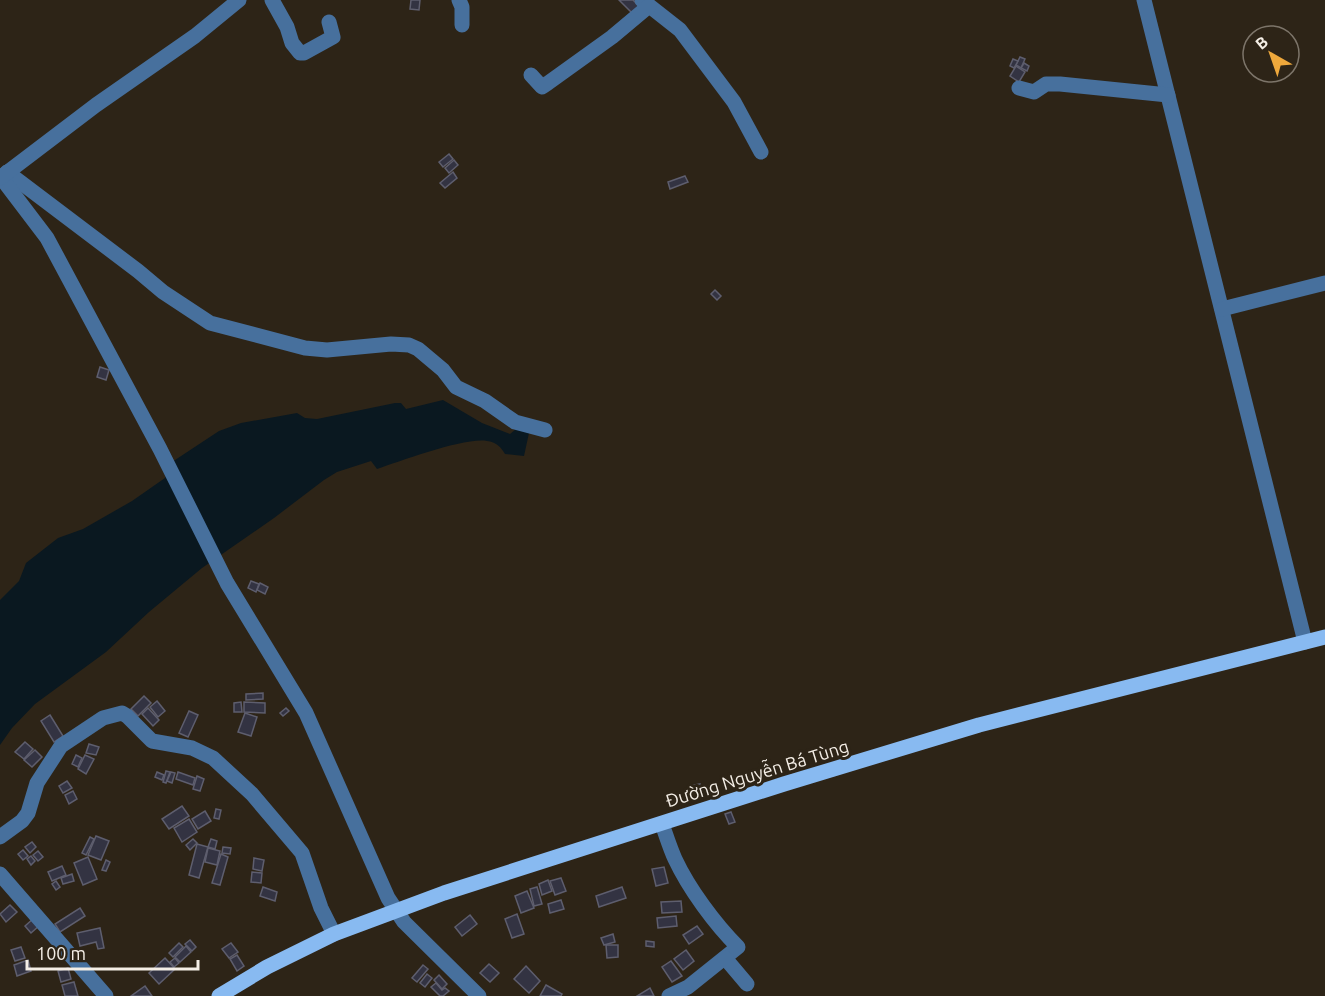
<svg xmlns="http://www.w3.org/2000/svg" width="1325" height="996" font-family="Ubuntu,sans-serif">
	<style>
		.water { fill: #0a1820 }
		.building { fill: #333342; stroke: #5e5e6e; stroke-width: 1.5 }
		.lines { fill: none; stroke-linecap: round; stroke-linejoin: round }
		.minor { stroke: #47709d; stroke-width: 15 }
		.major { stroke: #88baf1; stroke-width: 15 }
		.labels { text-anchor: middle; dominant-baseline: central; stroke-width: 6; stroke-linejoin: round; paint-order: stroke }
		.street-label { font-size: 18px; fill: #f4eee6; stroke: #2d2417 }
	</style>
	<rect width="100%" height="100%" fill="#2d2417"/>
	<path class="water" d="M443,400L482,423L510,434L516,429L529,433L524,456L505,454C501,447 496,442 487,441C465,437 401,461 377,469L371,461L337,472L324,480L274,518L202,568L149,612L106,652L35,704L12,728L0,745V600L19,581L26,563L58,538L83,529L132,501L165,478L172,462L219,431L241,423L297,413L305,418L317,419L395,403H401L406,409Z"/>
	<g class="building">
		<path d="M411,0H420L419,10L410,9Z"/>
		<path d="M619,0H633L639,6L632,13Z"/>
		<path d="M1020,57L1025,59L1021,68L1016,65Z"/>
		<path d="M1013,59L1018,61L1014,68L1010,66Z"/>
		<path d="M1024,63L1029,66L1027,71L1021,68Z"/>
		<path d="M1016,66L1025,72L1019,82L1010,76Z"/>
		<path d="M449,154L453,159L443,167L439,162Z"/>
		<path d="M454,160L458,165L449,173L445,168Z"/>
		<path d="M453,172L457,178L445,188L440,183Z"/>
		<path d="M685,176L688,182L670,189L668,182Z"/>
		<path d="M715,290L721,296L717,300L711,294Z"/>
		<path d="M100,367L109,370L106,380L97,377Z"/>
		<path d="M251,581L259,584L256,592L248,588Z"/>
		<path d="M260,583L268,587L265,594L257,590Z"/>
		<path d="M263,693V699L246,700V694Z"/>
		<path d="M144,696L151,703L138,716L131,709Z"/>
		<path d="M157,701L165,711L158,717L150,707Z"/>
		<path d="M241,702L242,712H234V703Z"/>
		<path d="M244,702L265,703V713L244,712Z"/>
		<path d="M148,708L159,720L153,726L142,714Z"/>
		<path d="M286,708L289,711L283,716L280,713Z"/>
		<path d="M189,711L198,715L188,737L179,733Z"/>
		<path d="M245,713L257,717L251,736L238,732Z"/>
		<path d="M50,715L63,736L54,742L41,721Z"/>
		<path d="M25,742L33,749L24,759L15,752Z"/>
		<path d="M89,744L99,747L96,755L86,753Z"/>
		<path d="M35,750L42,757L32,767L24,760Z"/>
		<path d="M76,755L82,758L78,767L72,764Z"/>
		<path d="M85,755L94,759L86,774L78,769Z"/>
		<path d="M166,771L170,772L166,783L163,782Z"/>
		<path d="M157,772L164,775L162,780L155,777Z"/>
		<path d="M171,772L175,773L172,783L167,781Z"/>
		<path d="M178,772L195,778L193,785L176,779Z"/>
		<path d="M197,776L204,779L200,791L193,789Z"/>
		<path d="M67,781L72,788L63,793L59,786Z"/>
		<path d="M700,784L702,792L692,794L690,786Z"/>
		<path d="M73,791L77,799L69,804L65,795Z"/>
		<path d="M182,806L189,816L169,829L162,819Z"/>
		<path d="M216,809L221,810L219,819L214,818Z"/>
		<path d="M205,811L211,821L198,829L192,819Z"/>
		<path d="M731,812L735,822L729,824L725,814Z"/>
		<path d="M189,819L197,832L182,842L174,828Z"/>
		<path d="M96,836L109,841L101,860L88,855Z"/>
		<path d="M90,837L94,839L86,855L82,853Z"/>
		<path d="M193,839L197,843L190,850L186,845Z"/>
		<path d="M211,839L217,841L215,849L208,847Z"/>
		<path d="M32,842L36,847L30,853L25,847Z"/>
		<path d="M197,844L208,847L199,878L189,875Z"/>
		<path d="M223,847L231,848L230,854L222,853Z"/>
		<path d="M208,848L220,851L217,865L205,862Z"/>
		<path d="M23,850L28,856L23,860L18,854Z"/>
		<path d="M38,851L43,857L38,861L33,855Z"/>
		<path d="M221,854L228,857L220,885L212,883Z"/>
		<path d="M31,856L35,861L31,865L27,859Z"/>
		<path d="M88,857L97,879L83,885L74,863Z"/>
		<path d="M254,858L264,860L262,871L253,869Z"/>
		<path d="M106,860L110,862L106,871L102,870Z"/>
		<path d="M62,866L66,875L52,881L48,872Z"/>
		<path d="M664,867L668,883L656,886L652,869Z"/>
		<path d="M252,872L262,873L261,883L251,882Z"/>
		<path d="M72,874L74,881L63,884L61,878Z"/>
		<path d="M561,878L566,891L555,895L550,881Z"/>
		<path d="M548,880L552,891L542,895L539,884Z"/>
		<path d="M56,881L60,887L56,890L52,884Z"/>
		<path d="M263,887L277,892L275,901L260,896Z"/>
		<path d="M537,887L542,904L534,906L530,889Z"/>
		<path d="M622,887L626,898L599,907L596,896Z"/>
		<path d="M527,891L534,908L521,913L515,896Z"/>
		<path d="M561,900L564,909L550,913L548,904Z"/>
		<path d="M681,901L682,912L662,913L661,902Z"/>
		<path d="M10,905L17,912L6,922L0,914Z"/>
		<path d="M80,908L85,916L60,932L55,924Z"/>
		<path d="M517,914L524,934L512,938L505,919Z"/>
		<path d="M470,915L477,924L462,936L455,927Z"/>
		<path d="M676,916L677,926L658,928L657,918Z"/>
		<path d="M34,918L40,925L31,933L25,926Z"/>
		<path d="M697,926L703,934L689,944L683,935Z"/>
		<path d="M100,928L104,948L98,949L96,942L80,946L77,933Z"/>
		<path d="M613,934L615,942L604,945L601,938Z"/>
		<path d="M190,940L196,947L192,951L185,944Z"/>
		<path d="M646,941L654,942V947L646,946Z"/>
		<path d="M179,943L183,947L173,957L169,953Z"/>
		<path d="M231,943L238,952L229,958L222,949Z"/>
		<path d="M606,945H618V957L607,958Z"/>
		<path d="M186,946L191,952L180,962L175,957Z"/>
		<path d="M21,947L25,958L15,961L11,950Z"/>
		<path d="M686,950L694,961L683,970L674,959Z"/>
		<path d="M237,955L244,966L237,971L230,959Z"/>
		<path d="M165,958L175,969L159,984L149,973Z"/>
		<path d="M175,958L179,963L174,967L170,962Z"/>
		<path d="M28,960L31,971L17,976L14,965Z"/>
		<path d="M671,961L682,976L672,982L662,967Z"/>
		<path d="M489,964L499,973L490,982L480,973Z"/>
		<path d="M423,965L428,969L417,982L412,978Z"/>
		<path d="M526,966L540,981L529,993L514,979Z"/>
		<path d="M68,968L71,979L61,982L58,971Z"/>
		<path d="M427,974L432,978L425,987L420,983Z"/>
		<path d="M439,975L447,984L442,989L434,980Z"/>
		<path d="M74,982L78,996H65L62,985Z"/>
		<path d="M436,983L442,990L445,988L449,991L443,996H440L431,987Z"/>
		<path d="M546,985L562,994L561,996H540Z"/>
		<path d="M145,986L152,996H131Z"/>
		<path d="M650,988L654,996H637Z"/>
	</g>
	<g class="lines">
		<g class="minor">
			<path d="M272,0L287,27L292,43L300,53H304L333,37L329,22"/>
			<path d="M459,0L462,7V25"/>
			<path d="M642,0L680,30L734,102L761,152"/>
			<path d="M1144,0L1305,642"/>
			<path d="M531,75L542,87L548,83L612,37L649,6"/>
			<path d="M1019,88L1034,92L1046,84H1060L1168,95"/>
			<path d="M7,172L138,271L163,292L210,323L305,348L327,350L391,344L409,345L418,349L443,370L456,387L485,401L515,422L545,430"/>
			<path d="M0,176L47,238L160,449L227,583L306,713L388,898L404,922L479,996"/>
			<path d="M0,178L96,105L195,36L239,0"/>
			<path d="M1222,309L1325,283"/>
			<path d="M662,824C666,835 670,848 675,859C689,889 715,924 738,947L688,987L669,996"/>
			<path d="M0,837L22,821L28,813L37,783L61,746L103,718L122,713L127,716L152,741L192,748L213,758L252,794L302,853L321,908L334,934"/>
			<path d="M0,874L106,996"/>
			<path d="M725,958L747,984"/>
		</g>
		<path class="major" d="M219,996L267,967L334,934L444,893L784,784L979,725L1325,637"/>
	</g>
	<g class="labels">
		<g class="street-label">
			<text transform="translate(757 773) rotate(-17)">Đường Nguyễn Bá Tùng</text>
		</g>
	</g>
	<g transform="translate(1271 54) rotate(320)"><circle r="28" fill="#2d2417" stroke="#7d756a" stroke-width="1.5"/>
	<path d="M0-4.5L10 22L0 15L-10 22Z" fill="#eea83c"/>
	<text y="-9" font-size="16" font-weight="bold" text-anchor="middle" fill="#f4eee6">B</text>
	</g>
	<path d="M27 960v9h171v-9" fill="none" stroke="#f4eee6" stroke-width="3"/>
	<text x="36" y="960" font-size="18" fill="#f4eee6" stroke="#2d2417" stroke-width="4.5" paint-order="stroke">100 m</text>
</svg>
